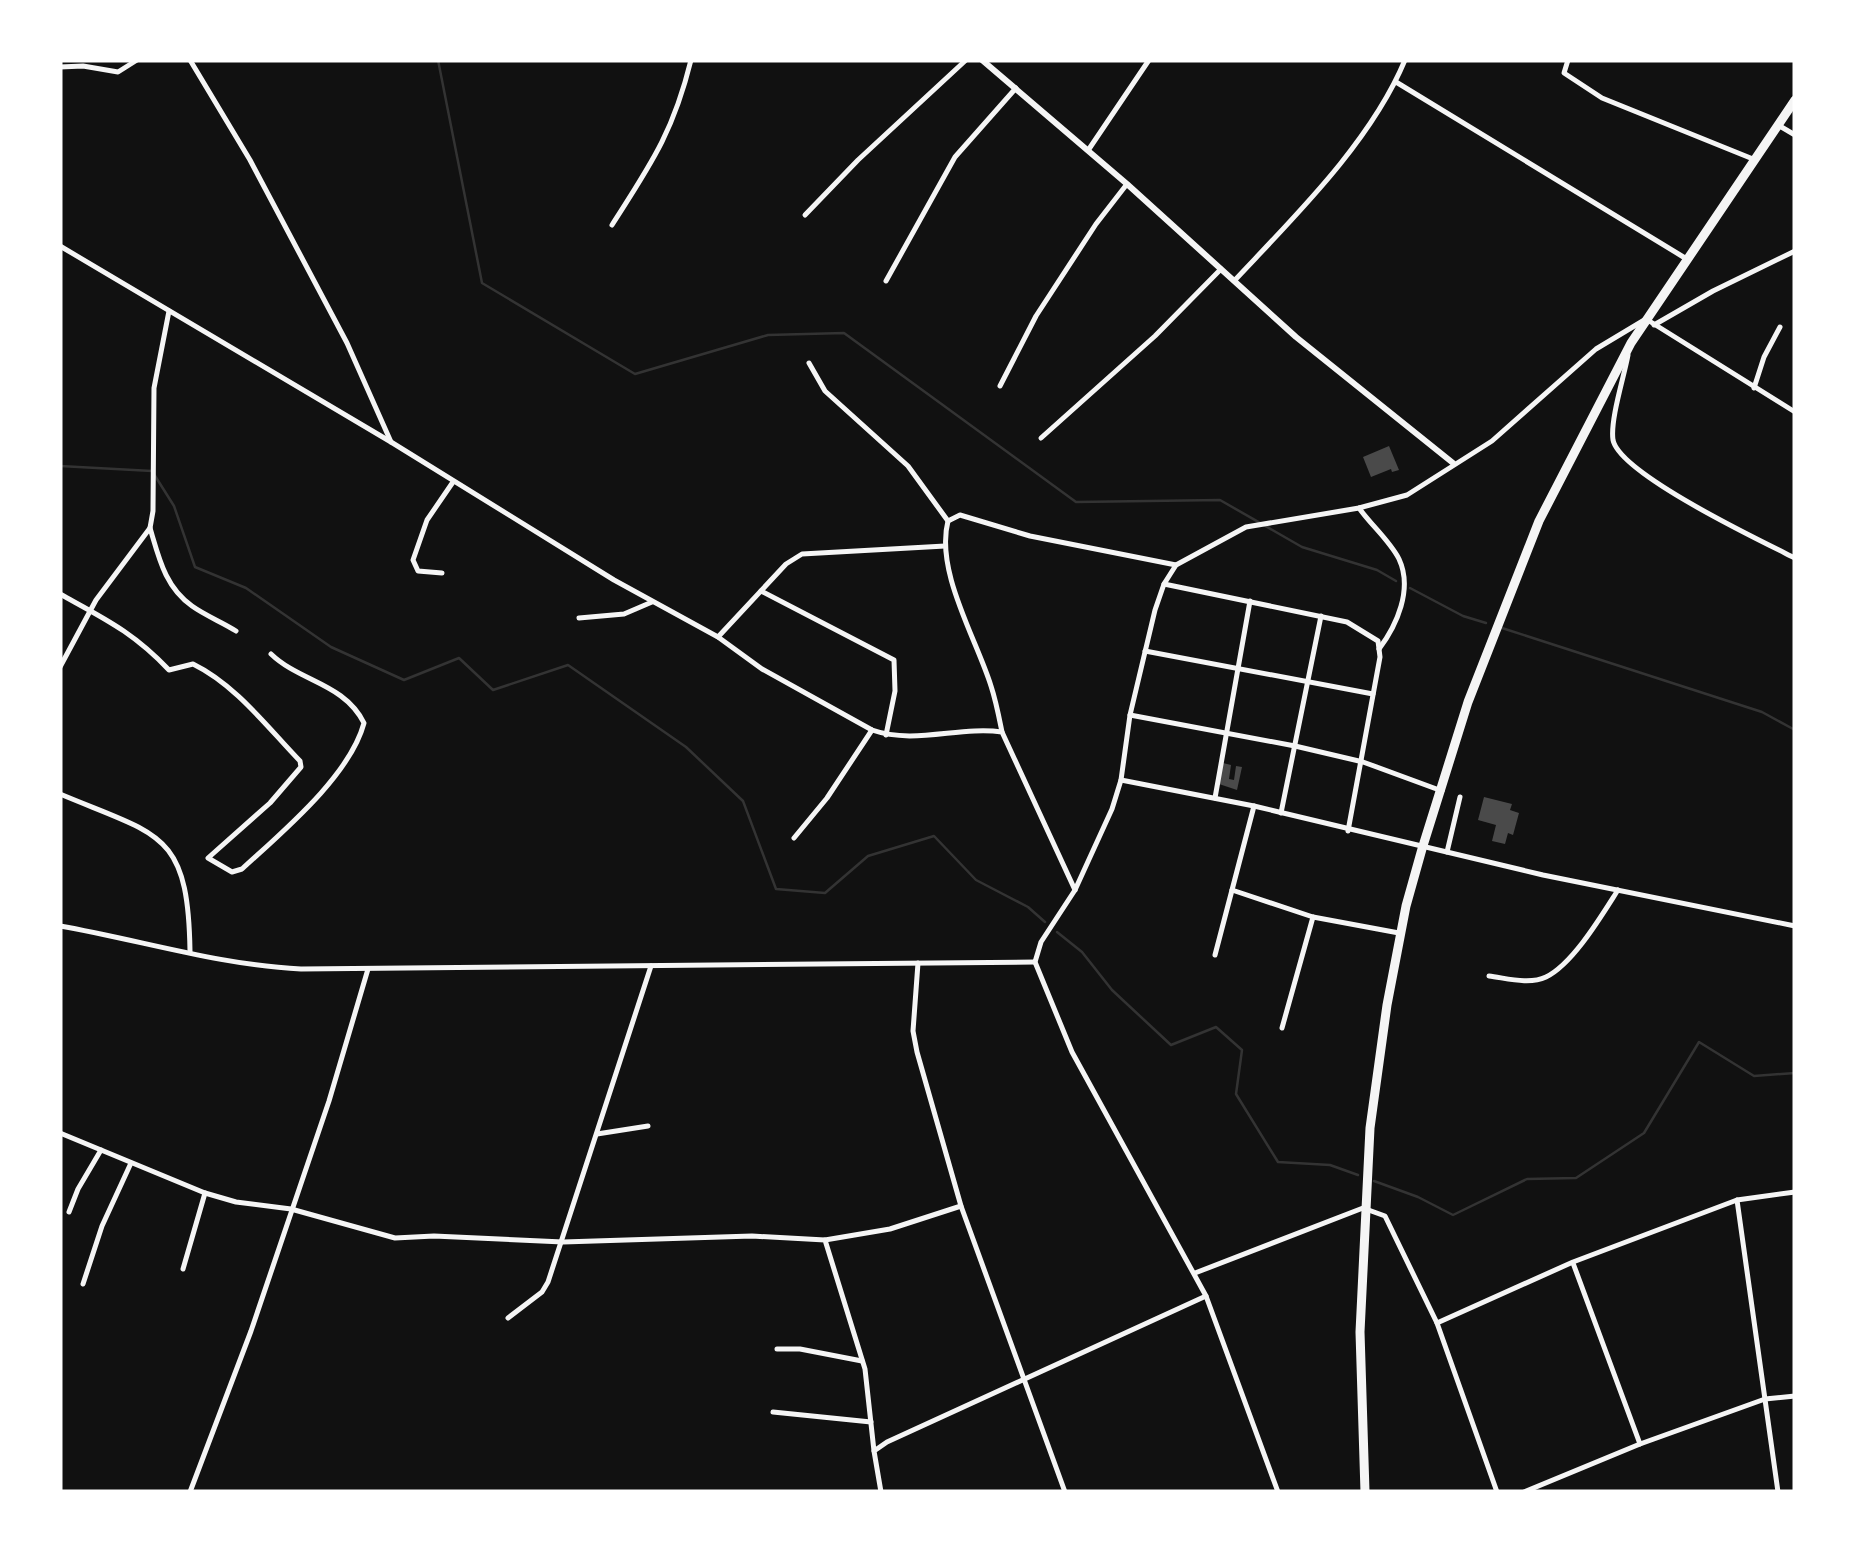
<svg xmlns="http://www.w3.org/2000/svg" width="1855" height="1552" font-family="'Libre Baskerville',serif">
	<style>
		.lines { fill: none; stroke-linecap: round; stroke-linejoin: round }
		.stream { stroke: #333; stroke-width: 2.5 }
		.building { fill: #4a4a4a }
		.minor { stroke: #f5f5f5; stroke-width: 5 }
		.tertiary { stroke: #f5f5f5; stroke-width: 6 }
		.trunk { stroke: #f5f5f5; stroke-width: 9 }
	</style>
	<rect width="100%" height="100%" fill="#111"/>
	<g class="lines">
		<g class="stream">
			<path d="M438,60L482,283L635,374L768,335L844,333L1076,502L1220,500L1302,547L1377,570L1396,581"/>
			<path d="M60,466L152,471L174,506L195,567L246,588L331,647L404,680L459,658L493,690L568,665L686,747L743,801L776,889L825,893L868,856L934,836L976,880L1028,907L1045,922"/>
			<path d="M1410,588L1463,616L1486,623"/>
			<path d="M1502,628L1762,712L1795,730"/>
			<path d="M1057,932L1082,952L1112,990L1171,1045L1216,1027L1242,1050L1236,1094L1278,1162L1330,1165L1358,1175"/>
			<path d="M1374,1181L1418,1197L1453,1215L1527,1179L1576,1178L1644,1133L1699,1042L1754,1076L1795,1073"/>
		</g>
	</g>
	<g class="building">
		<path d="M1389,446L1399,470L1392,472L1391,469L1371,477L1363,457Z"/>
		<path d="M1223,763L1231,765L1229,779L1234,780L1236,766L1242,767L1237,790L1219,784Z"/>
		<path d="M1484,797L1512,804L1510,810L1519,813L1513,835L1508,833L1505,844L1492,841L1496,825L1478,820Z"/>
	</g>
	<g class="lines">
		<g class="minor">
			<path d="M190,60L250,160L347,343L391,442"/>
			<path d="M1568,60L1564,73L1602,98L1753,159"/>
			<path d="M60,67L83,66L118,72L137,60"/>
			<path d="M1396,82L1685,258"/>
			<path d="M1778,125L1795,135"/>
			<path d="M1089,149L1149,60"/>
			<path d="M805,215L858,160L966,60"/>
			<path d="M612,225C651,164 673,133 691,60"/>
			<path d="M60,246L391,442L614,580L718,637L762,669L872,730C915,745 959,726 1002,732L1075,890"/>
			<path d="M886,281L955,157L1016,88"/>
			<path d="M1234,281C1294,217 1371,142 1405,60"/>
			<path d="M1654,325L1713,291L1795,251"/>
			<path d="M1628,355C1624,377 1610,420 1613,440C1620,474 1761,541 1795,558"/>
			<path d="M809,363L825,391L908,466L948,521"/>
			<path d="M1000,386L1036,316L1096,224L1127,184"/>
			<path d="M1754,388L1764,357L1780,327"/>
			<path d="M1041,438L1155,336L1221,269"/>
			<path d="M1359,508C1371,525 1390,541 1399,559C1413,589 1397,625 1379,649"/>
			<path d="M150,528C159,558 165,587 192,606C206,616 222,622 236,631"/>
			<path d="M442,573L418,571L413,560L427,520L453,482"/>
			<path d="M1164,584L1347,622L1378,641L1380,657L1348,831"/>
			<path d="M761,591L894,660L895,691L886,735"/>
			<path d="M60,594C105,619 133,632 169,670L193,664C236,685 268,728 300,761L301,767L270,803L208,858L232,872L242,869C281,833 350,776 364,723C344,683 300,682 271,654"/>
			<path d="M579,618L624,614L652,602"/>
			<path d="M718,637L786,564L802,554L945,546"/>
			<path d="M1145,651L1373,694"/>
			<path d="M60,667L96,600L150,528L153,511L154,388L169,311"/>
			<path d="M1130,715L1295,746L1363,762L1442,791"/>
			<path d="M1002,732C999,717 996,701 991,686C976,638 935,571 948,521L960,515L1030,536L1176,565"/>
			<path d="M1121,780L1254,806L1543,875L1795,926"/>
			<path d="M60,794C160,836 188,831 190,951"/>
			<path d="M1215,798L1250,601"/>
			<path d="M1281,813L1321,616"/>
			<path d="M794,838L827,798L872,730"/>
			<path d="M1447,852L1460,797"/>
			<path d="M1232,890L1313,917L1399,933"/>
			<path d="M60,926C140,940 219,965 301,969L1035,962"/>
			<path d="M1215,955L1254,806"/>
			<path d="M918,963L913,1031L917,1052L961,1206L1065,1492"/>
			<path d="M1489,976C1506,978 1529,985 1546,977C1573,964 1602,915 1618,890"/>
			<path d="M1282,1028L1313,917"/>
			<path d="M60,1133L205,1193L236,1202L291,1209L395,1238L434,1236L563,1242L752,1236L825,1240L865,1369L874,1451"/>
			<path d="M597,1134L648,1126"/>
			<path d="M1737,1200L1778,1492"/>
			<path d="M69,1212L78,1189L101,1150"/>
			<path d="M825,1240L890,1229L961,1206"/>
			<path d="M1573,1263L1640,1444"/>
			<path d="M183,1269L205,1193"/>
			<path d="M1195,1273L1363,1208L1385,1216L1437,1323L1497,1492"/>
			<path d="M83,1284L102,1226L131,1163"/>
			<path d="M508,1318L542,1292L548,1282L651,966"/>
			<path d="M1437,1323L1573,1262L1737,1200L1795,1192"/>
			<path d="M777,1349H800L862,1361"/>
			<path d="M773,1412L871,1422"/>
			<path d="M190,1492L251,1331L329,1101L368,969"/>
			<path d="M881,1492L874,1451L887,1442L1206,1296"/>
			<path d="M1278,1492L1206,1296L1072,1052L1035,962L1041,942L1075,890L1112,809L1121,780L1130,715L1155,610L1164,584L1176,565L1246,527L1359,508L1407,495L1492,441L1596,349L1646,319L1795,412"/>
			<path d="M1524,1492L1640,1444L1765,1399L1795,1396"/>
		</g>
		<path class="tertiary" d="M982,60L1127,184L1296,337L1453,463"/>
		<path class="trunk" d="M1365,1492L1360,1332L1370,1128L1387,1005L1406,906L1422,849L1468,702L1539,521L1631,343L1795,100"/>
	</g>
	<rect width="1855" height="1552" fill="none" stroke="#ffffff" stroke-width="125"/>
</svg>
